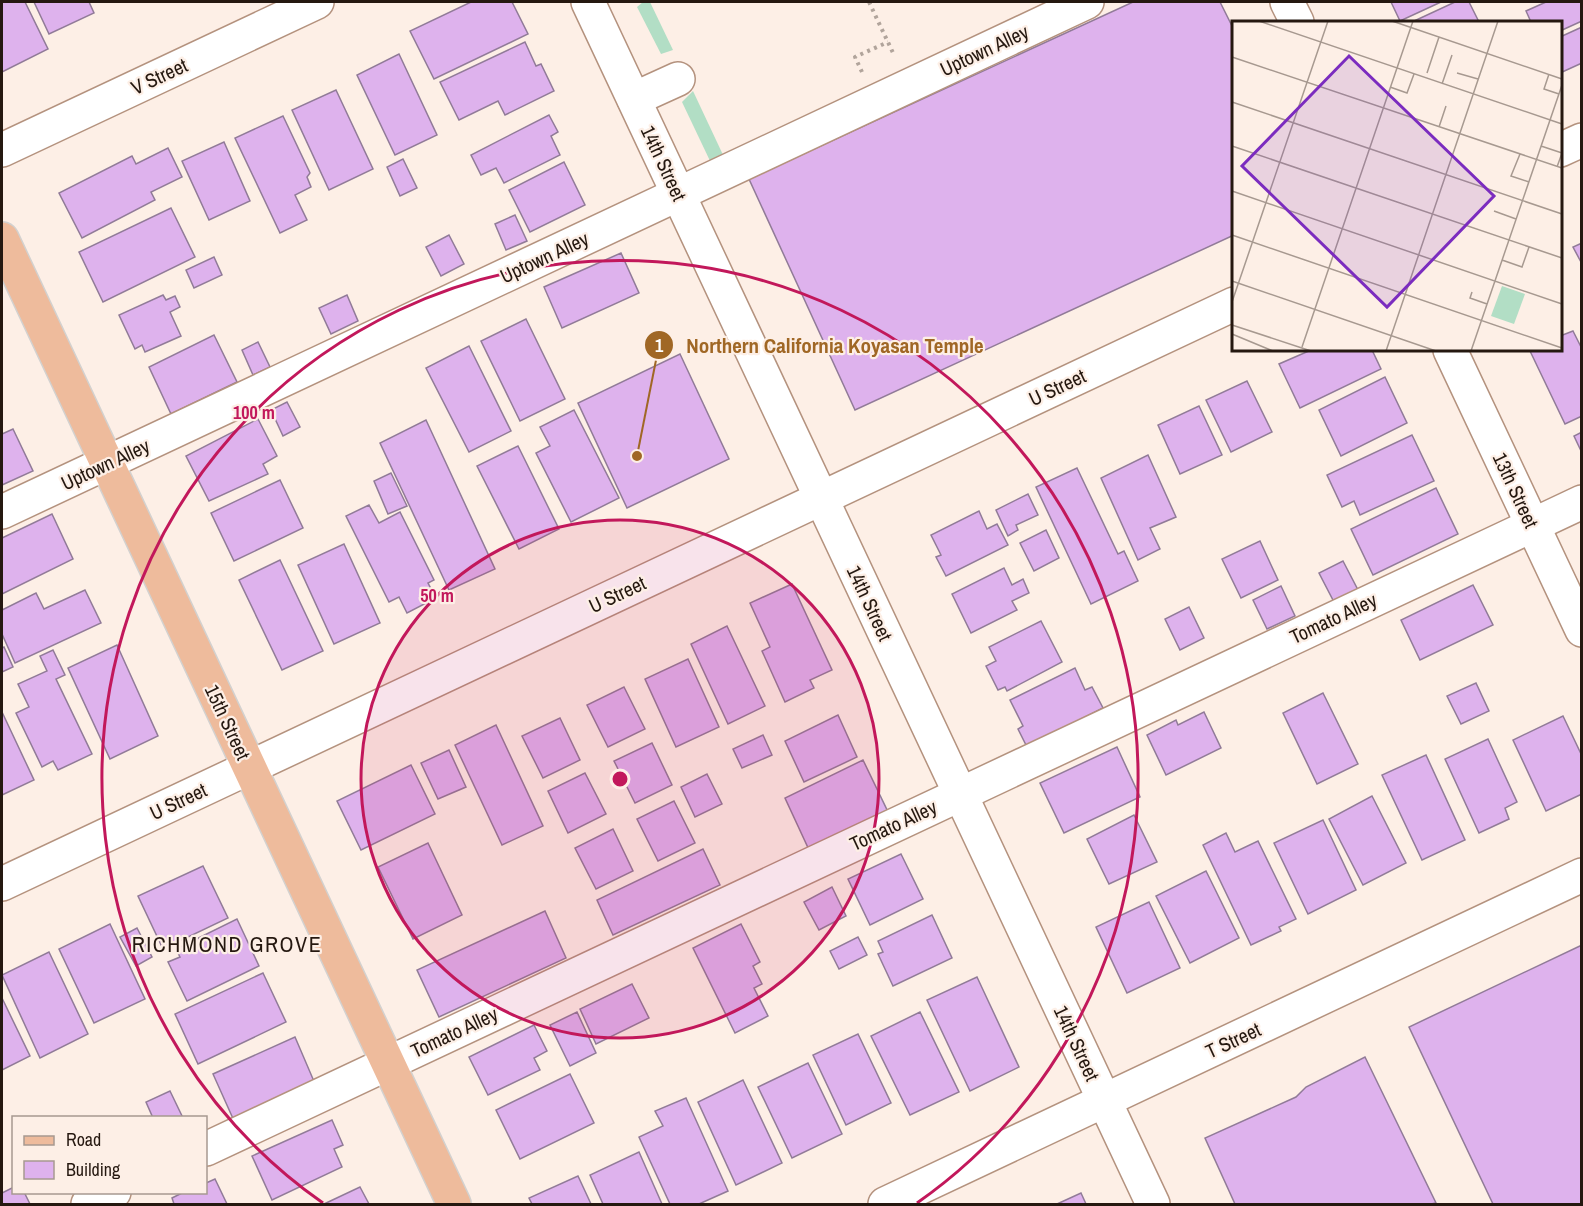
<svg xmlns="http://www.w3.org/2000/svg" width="1583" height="1206" font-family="'Archivo Narrow',sans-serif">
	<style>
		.green { fill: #b2dec5 }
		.building { fill: #deb2ed; stroke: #917b98; stroke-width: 1.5 }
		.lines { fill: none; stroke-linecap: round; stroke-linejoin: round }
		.minor-casing { stroke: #b4927e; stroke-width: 36 }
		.major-casing { stroke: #d3d1cf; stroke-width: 36 }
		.path { stroke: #b1a49b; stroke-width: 4; stroke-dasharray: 3 4.5; stroke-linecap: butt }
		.minor { stroke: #fff; stroke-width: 33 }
		.major { stroke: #eebb9c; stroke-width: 33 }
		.ring { fill: none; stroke: #c2185b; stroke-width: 3 }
		.labels { text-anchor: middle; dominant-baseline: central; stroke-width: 4.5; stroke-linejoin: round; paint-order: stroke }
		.street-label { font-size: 20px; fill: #251810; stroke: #fdefe6 }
		.quarter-label { font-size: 22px; letter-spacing: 1.5px; fill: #251810; stroke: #fdefe6 }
		.inset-road { fill: none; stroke: #a79990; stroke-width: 1.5 }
		.view { fill: #7b2cbf; fill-opacity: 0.15; stroke: #7b2cbf; stroke-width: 3 }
		.inset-edge { fill: none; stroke: #251810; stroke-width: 3 }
		.centre { fill: #c2185b; stroke: #fdefe6; stroke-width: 3 }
		.ring-label { font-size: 18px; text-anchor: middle; font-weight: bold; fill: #c2185b; stroke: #fdefe6; stroke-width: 4.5; stroke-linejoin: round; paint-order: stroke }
		.leader { fill: none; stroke: #a06725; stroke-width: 2 }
		.callout-dot { fill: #a06725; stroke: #fdefe6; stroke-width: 2 }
		.mark-label { font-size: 18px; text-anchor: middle; font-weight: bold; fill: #fff }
		.callout-label { font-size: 21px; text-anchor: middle; font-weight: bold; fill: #a06725; stroke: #fdefe6; stroke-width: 4.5; stroke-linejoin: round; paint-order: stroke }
	</style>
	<rect width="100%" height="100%" fill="#fdefe6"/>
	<g class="green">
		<path d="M643,2H650L673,50L661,54L637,7Z"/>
		<path d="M693,91L724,157L711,163L682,102Z"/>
	</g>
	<g class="building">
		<path d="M2,2H25L48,49L2,72Z"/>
		<path d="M34,2H89L94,13L49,34Z"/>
		<path d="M471,2H512L528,34L434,79L410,31Z"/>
		<path d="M1133,2H1220L1234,30V235L855,410L749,179Z"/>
		<path d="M1391,2H1441L1400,21Z"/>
		<path d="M1455,2H1469L1479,22H1412Z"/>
		<path d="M1546,2H1582V21L1560,31V22H1531L1526,11Z"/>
		<path d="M1582,27V63L1560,73V37Z"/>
		<path d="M525,42L536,66L541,64L554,91L505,115L498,101L459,120L440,82Z"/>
		<path d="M399,54L437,135L395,155L357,75Z"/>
		<path d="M336,90L373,169L329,190L292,110Z"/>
		<path d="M549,115L558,132L551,136L560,155L504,183L496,168L481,175L471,155Z"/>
		<path d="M283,116L310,173L307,177L311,187L295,195L307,220L280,233L235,138Z"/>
		<path d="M224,142L250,201L209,220L182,161Z"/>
		<path d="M168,148L182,177L151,192L155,200L82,238L59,193L132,156L136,164Z"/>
		<path d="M403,159L417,188L400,196L387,167Z"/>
		<path d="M564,162L585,205L530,232L509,190Z"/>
		<path d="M171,208L195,257L103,302L79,252Z"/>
		<path d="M515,215L527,241L506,250L495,224Z"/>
		<path d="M449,235L464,264L441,276L426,247Z"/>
		<path d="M1582,243V264L1573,247Z"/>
		<path d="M621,253L639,293L562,328L544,287Z"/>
		<path d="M214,257L222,275L194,288L186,270Z"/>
		<path d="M163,295L166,300L175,296L180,307L170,312L181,336L145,352L142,345L135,349L119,315Z"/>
		<path d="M347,295L358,321L331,334L319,308Z"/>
		<path d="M526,319L565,399L520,421L481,341Z"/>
		<path d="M1573,331L1582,349V416L1565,424L1530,351L1560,350V336Z"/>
		<path d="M214,335L237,382L171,414L149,367Z"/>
		<path d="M258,342L270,367L253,375L242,350Z"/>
		<path d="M469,346L511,431L469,452L426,368Z"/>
		<path d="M1311,350H1372L1381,369L1300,408L1279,364Z"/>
		<path d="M680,354L729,459L627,508L578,403Z"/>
		<path d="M1385,377L1407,423L1341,456L1319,410Z"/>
		<path d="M1247,381L1272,432L1231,452L1206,400Z"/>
		<path d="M287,402L300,427L283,436L271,410Z"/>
		<path d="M1199,406L1222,455L1180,474L1158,425Z"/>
		<path d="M574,410L619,498L571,522L536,453L550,446L540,427Z"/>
		<path d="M258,419L277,456L263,464L268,474L209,501L186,456Z"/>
		<path d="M426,420L495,569L449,590L380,443Z"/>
		<path d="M13,429L33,471L2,485V434Z"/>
		<path d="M1582,432V453L1574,436Z"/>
		<path d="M1412,435L1434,481L1360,515L1354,501L1342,507L1327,475Z"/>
		<path d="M518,446L559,529L519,549L477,466Z"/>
		<path d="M1148,455L1176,517L1150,528L1160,549L1138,560L1101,478Z"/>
		<path d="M1077,468L1118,554L1124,551L1138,581L1091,604L1036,487Z"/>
		<path d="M391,473L407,506L388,514L374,481Z"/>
		<path d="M280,480L303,528L234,561L211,513Z"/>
		<path d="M1436,488L1458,534L1373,575L1351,529Z"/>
		<path d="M1028,494L1038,515L1016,525L1018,530L1008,536L996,510Z"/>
		<path d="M369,505L379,523L400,512L434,580L428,583L436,598L407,613L399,597L389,602L346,516Z"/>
		<path d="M979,511L987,529L997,524L1008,545L946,576L936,557L941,555L931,535Z"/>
		<path d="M52,514L73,559L2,594V538Z"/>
		<path d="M1046,530L1059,558L1034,571L1020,543Z"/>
		<path d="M1260,541L1278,580L1241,598L1222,559Z"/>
		<path d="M344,544L380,623L334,644L298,565Z"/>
		<path d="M280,560L323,651L282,670L239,580Z"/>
		<path d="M1343,561L1358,590L1334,602L1319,573Z"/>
		<path d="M1004,568L1012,585L1023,579L1029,593L1012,601L1017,610L971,633L952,594Z"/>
		<path d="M792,584L832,670L810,680L814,688L785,702L762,651L770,647L750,603Z"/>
		<path d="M1473,585L1493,625L1420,660L1401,620Z"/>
		<path d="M1281,586L1295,616L1267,629L1253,600Z"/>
		<path d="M85,590L101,623L15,663L2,634V610L36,593L44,609Z"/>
		<path d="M1189,607L1204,638L1180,650L1165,619Z"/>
		<path d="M1041,621L1062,662L1007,691L1005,687L998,690L986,666L996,661L989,647Z"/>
		<path d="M727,626L765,706L728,724L691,644Z"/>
		<path d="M117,645L158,736L110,759L68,668Z"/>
		<path d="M4,647L13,667L2,672V648Z"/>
		<path d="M53,650L65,675L56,679L92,754L58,770L53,761L42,767L16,713L29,707L18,684L47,671L40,656Z"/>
		<path d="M688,659L719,727L676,747L645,679Z"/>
		<path d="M1075,668L1085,690L1092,687L1103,708L1081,719L1083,723L1029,751L1018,729L1023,726L1010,700Z"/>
		<path d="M1476,683L1489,711L1461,724L1447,696Z"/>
		<path d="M624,687L645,729L608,747L587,705Z"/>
		<path d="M1323,693L1358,764L1317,784L1283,713Z"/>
		<path d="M2,712L34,780L2,795Z"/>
		<path d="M1204,712L1221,748L1166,775L1147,735L1176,720L1178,725Z"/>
		<path d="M838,715L857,757L804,782L785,741Z"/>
		<path d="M1563,716L1582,756V794L1546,811L1513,740Z"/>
		<path d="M560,718L580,760L543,778L522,736Z"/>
		<path d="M496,725L543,826L502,845L455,745Z"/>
		<path d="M763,735L772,755L742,768L733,749Z"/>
		<path d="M1488,739L1517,802L1505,808L1509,819L1479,833L1445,759Z"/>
		<path d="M652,743L672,785L635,803L614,761Z"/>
		<path d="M1117,747L1140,797L1064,833L1040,783Z"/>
		<path d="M449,750L466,787L438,799L421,763Z"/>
		<path d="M1426,755L1465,840L1422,860L1382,775Z"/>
		<path d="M863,760L889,814L810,852L785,798Z"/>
		<path d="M411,765L435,814L361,850L337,801Z"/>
		<path d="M585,773L606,814L568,833L548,791Z"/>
		<path d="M707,774L722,804L695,817L681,787Z"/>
		<path d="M1372,796L1406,863L1363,885L1329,819Z"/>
		<path d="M674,801L695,843L658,861L637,819Z"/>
		<path d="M1134,815L1157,862L1109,884L1087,839Z"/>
		<path d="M1323,820L1356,890L1308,914L1274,843Z"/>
		<path d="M613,829L633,871L596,889L575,848Z"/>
		<path d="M1226,833L1235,852L1258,841L1296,919L1279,927L1281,931L1251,945L1203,845Z"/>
		<path d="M428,843L462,915L413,939L378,867Z"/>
		<path d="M703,849L720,885L613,935L597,900Z"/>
		<path d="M901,854L923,899L870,925L848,879Z"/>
		<path d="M203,866L228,918L163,949L138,896Z"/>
		<path d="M1206,871L1239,938L1190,963L1156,896Z"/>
		<path d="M832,887L846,916L819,930L804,902Z"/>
		<path d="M1149,902L1180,968L1127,993L1096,927Z"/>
		<path d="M545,911L566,958L439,1017L417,970Z"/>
		<path d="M932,915L952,958L893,986L878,954L883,952L878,941Z"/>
		<path d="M237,919L259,966L187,1001L168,962L180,957L176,949Z"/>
		<path d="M110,924L145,999L94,1023L59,949Z"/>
		<path d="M741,924L760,962L753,966L762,984L754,988L768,1016L735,1033L693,948Z"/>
		<path d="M137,928L152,957L136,966L120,937Z"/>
		<path d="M858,937L867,955L839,969L830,951Z"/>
		<path d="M1582,945V1204H1493L1409,1027Z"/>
		<path d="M49,952L88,1034L40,1058L2,975Z"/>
		<path d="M263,973L286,1022L198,1064L175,1014Z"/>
		<path d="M977,977L1019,1067L970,1091L927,1000Z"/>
		<path d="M632,984L649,1018L596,1044L580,1009Z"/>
		<path d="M2,998L30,1056L2,1070Z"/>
		<path d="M577,1012L596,1053L570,1066L550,1025Z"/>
		<path d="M920,1012L959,1092L910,1115L871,1036Z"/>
		<path d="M534,1025L547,1051L534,1058L540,1070L488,1095L469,1057Z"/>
		<path d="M858,1034L891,1103L846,1125L813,1055Z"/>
		<path d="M295,1037L316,1086L235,1123L213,1074Z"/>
		<path d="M1365,1057L1436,1203L1431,1204H1235L1205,1138L1296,1097L1306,1087Z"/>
		<path d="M808,1063L842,1134L792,1158L758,1087Z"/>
		<path d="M570,1074L594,1123L520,1159L496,1110Z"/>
		<path d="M743,1080L782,1163L736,1185L698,1102Z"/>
		<path d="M170,1091L183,1118H153L146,1102Z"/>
		<path d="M686,1098L728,1191L699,1204H670L639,1137L663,1126L655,1111Z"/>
		<path d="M332,1120L343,1145L334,1149L342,1167L272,1200L252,1156Z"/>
		<path d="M639,1152L662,1204H603L590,1175Z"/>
		<path d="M578,1176L591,1204H532L529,1198Z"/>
		<path d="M215,1179L227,1204H174L172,1198L184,1192H206V1183Z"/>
		<path d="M14,1187V1192H24L30,1204H2V1193Z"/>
		<path d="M360,1187L369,1204H324Z"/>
		<path d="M1081,1193L1086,1204H1057Z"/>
	</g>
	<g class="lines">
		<defs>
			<g id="minor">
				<path d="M588,2L1153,1204"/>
				<path d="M1287,2L1297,22"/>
				<path d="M634,99L678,79"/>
				<path d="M2,150L317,2"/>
				<path d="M1560,150L1582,140"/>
				<path d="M1450,350L1582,630"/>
				<path d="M2,512L1087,2"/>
				<path d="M2,884L1234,304"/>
				<path d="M206,1149L1582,502"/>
				<path d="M88,1204L114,1192"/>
				<path d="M885,1204L1582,875"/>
			</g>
			<path id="major" d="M2,239L454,1204"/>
		</defs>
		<use href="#minor" class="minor-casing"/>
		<use href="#major" class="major-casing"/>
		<g class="path">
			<path d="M869,2L894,55"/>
			<path d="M862,72L855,57L888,42"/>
		</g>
		<use href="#minor" class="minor"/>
		<use href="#major" class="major"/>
	</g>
	<circle cx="620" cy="779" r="259" fill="#c2185b" fill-opacity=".12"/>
	<g class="ring">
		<circle cx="620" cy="779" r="259"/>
		<path d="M323 1203A518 518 0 1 1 917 1203"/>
	</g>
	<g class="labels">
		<g class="street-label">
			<text transform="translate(984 50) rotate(-25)">Uptown Alley</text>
			<text transform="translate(159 76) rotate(-25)">V Street</text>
			<text transform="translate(664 163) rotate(65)">14th Street</text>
			<text transform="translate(544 257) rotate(-25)">Uptown Alley</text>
			<text transform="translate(1057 387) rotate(-25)">U Street</text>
			<text transform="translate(105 464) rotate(-25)">Uptown Alley</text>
			<text transform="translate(1516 490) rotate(65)">13th Street</text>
			<text transform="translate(617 594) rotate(-25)">U Street</text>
			<text transform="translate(870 603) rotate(65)">14th Street</text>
			<text transform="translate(1333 618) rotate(-25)">Tomato Alley</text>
			<text transform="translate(228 722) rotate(65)">15th Street</text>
			<text transform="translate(178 801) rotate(-25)">U Street</text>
			<text transform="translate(893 825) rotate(-25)">Tomato Alley</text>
			<text transform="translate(454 1032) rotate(-25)">Tomato Alley</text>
			<text transform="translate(1233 1040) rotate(-25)">T Street</text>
			<text transform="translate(1077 1043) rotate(65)">14th Street</text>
		</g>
		<g class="quarter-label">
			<text x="227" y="944">RICHMOND GROVE</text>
		</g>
	</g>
	<g transform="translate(1232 21)">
		<rect width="330" height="330" fill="#fdefe6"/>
		<path d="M270,265L293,273L282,303L259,295Z" fill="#b2dec5"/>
		<path class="inset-road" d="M27,0L330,103M160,0L330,58M0,36L330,147M195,52L207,16M225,52L246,58M317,53L312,68L327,73M210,63L220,34M158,66L175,72L182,53M0,81L330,193M207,106L214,85M0,125L330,237M309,125L330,132L325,146M288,133L279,155L297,161M0,170L330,283M262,190L284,198M0,214L330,327M270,239L290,246L297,226M0,260L204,330M240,271L238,277L255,283M0,281L96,0M0,304L79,330M0,313L41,330M70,326L181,0M154,330L266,0M239,330L330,64"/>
		<path class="view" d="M117,35L262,175L155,286L10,145Z"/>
		<rect width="330" height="330" class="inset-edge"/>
	</g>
	<circle cx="620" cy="779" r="9" class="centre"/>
	<g class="ring-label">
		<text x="254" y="419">100 m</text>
		<text x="437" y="602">50 m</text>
	</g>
	<path class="leader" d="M637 456L659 345"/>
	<g class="callout-dot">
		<circle cx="637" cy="456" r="6"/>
		<circle cx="659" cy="345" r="15"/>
	</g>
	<g class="mark-label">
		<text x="659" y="352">1</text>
	</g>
	<g class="callout-label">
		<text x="835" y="353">Northern California Koyasan Temple</text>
	</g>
	<rect width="1583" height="1206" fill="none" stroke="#251810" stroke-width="6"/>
	<rect x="12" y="1116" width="195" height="78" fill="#fdefe6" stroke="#a79990" stroke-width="1.5"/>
	<rect x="24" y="1136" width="30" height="9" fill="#eebb9c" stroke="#a79990" stroke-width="1.5"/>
	<text x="66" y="1146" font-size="18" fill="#251810">Road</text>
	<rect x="24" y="1161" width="30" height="18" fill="#deb2ed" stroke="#a79990" stroke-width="1.5"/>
	<text x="66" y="1176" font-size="18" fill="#251810">Building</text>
</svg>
